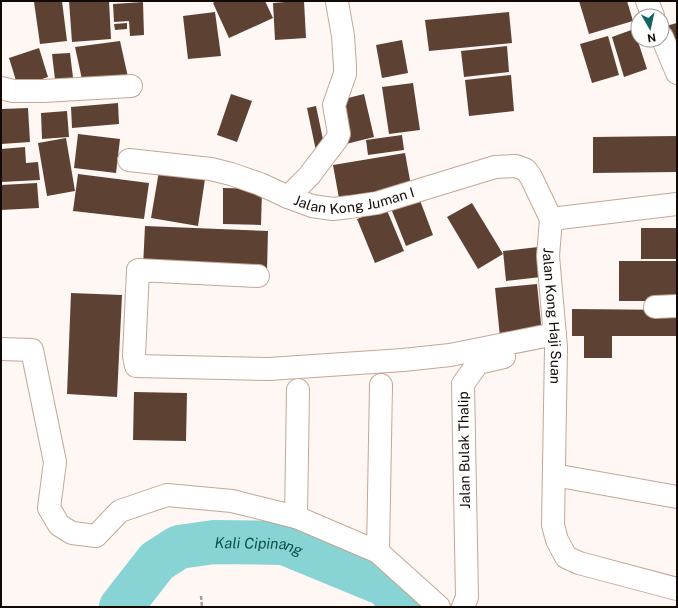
<svg xmlns="http://www.w3.org/2000/svg" width="678" height="608" font-family="'Public Sans',sans-serif">
	<style>
		.lines { fill: none; stroke-linecap: round; stroke-linejoin: round }
		.river { stroke: #88d3d4; stroke-width: 44 }
		.building { fill: #5d4234 }
		.minor-casing { stroke: #c5a694; stroke-width: 24 }
		.path { stroke: #a69e9a; stroke-width: 2.5; stroke-dasharray: 4 2; stroke-linecap: butt }
		.minor { stroke: #fff; stroke-width: 22 }
		.labels { text-anchor: middle; dominant-baseline: central; stroke-width: 4; stroke-linejoin: round; paint-order: stroke }
		.street-label { font-size: 14px; fill: #130904; stroke: #fff }
		.water-label { font-size: 15px; font-style: italic; fill: #0e5152; stroke: #fff }
	</style>
	<rect width="100%" height="100%" fill="#fef7f4"/>
	<g class="lines">
		<path class="river" id="s1" d="M121,607L157,561L179,547L214,542L284,543L386,585L405,607"/>
	</g>
	<g class="building">
		<path d="M41,1H62L67,41L40,44L34,2Z"/>
		<path d="M69,1H109L111,39L72,42Z"/>
		<path d="M216,1H265L273,18L229,38L213,3Z"/>
		<path d="M297,1H304L306,38L275,40L273,3Z"/>
		<path d="M579,1H627L633,21L589,34Z"/>
		<path d="M143,2L144,35L130,36L129,21L114,22L113,4Z"/>
		<path d="M215,12L221,56L188,59L183,16Z"/>
		<path d="M509,12L512,43L429,51L425,20Z"/>
		<path d="M127,23V29L115,30L114,24Z"/>
		<path d="M677,23V64L662,27Z"/>
		<path d="M634,29L647,69L624,77L612,37Z"/>
		<path d="M608,36L619,75L592,83L580,44Z"/>
		<path d="M402,40L408,73L382,78L376,45Z"/>
		<path d="M120,41L128,77L83,84L75,47Z"/>
		<path d="M507,46L509,72L464,77L461,51Z"/>
		<path d="M39,48L48,77L18,87L9,58Z"/>
		<path d="M70,53L74,86L56,88L52,54Z"/>
		<path d="M511,75L514,111L469,116L465,80Z"/>
		<path d="M413,83L420,130L389,134L382,87Z"/>
		<path d="M231,94L252,101L237,142L217,135Z"/>
		<path d="M364,94L374,137L346,144L336,101Z"/>
		<path d="M118,103L119,124L72,128L71,107Z"/>
		<path d="M316,106L325,149L316,151L307,108Z"/>
		<path d="M28,108L30,142L1,144V109Z"/>
		<path d="M67,111L69,137L42,139L41,113Z"/>
		<path d="M78,134L120,139L116,173L74,168Z"/>
		<path d="M402,135L404,150L368,155L366,140Z"/>
		<path d="M677,136V172L593,173V137Z"/>
		<path d="M66,138L75,191L47,196L38,143Z"/>
		<path d="M25,147L26,163L38,162L40,180L1,182V149Z"/>
		<path d="M405,153L412,191L340,204L333,165Z"/>
		<path d="M159,171L205,179L198,226L151,218Z"/>
		<path d="M78,174L149,183L144,219L73,211Z"/>
		<path d="M37,183L39,208L1,210V185Z"/>
		<path d="M223,188L262,189L261,225L223,224Z"/>
		<path d="M418,195L433,235L406,246L390,206Z"/>
		<path d="M472,203L503,254L478,269L447,217Z"/>
		<path d="M386,208L404,251L375,263L357,219Z"/>
		<path d="M145,226L268,231L267,271L143,267Z"/>
		<rect x="641" y="228" width="36" height="31"/>
		<path d="M538,247L541,277L506,281L503,251Z"/>
		<rect x="619" y="261" width="58" height="40"/>
		<path d="M537,284L542,333L500,337L495,288Z"/>
		<path d="M71,293L122,295L117,397L67,394Z"/>
		<path d="M572,309L676,310V336H612V358H584V336H572Z"/>
		<path d="M134,392L187,393L186,441L133,440Z"/>
	</g>
	<g class="lines">
		<defs>
			<g id="minor">
				<path d="M647,1L653,16"/>
				<path d="M662,37L677,73"/>
				<path d="M1,88L13,91H43L131,86"/>
				<path id="s2" d="M129,160L211,169L231,174L260,184L288,197L312,206L333,209L350,207L377,203L495,167L516,166L526,170L531,177L551,219"/>
				<path d="M288,197L309,176L337,139L339,134L334,105L345,74V67L343,36L337,2"/>
				<path id="s3" d="M677,204L551,219L548,256L556,348L553,525L557,540L566,557L579,563L677,589"/>
				<path d="M258,276L138,270L134,356L136,366L269,369L403,360L450,355L555,334"/>
				<path d="M655,307L677,306"/>
				<path d="M1,349L32,350L55,462L49,508L59,525L72,533L96,536L120,511L167,495L232,501L296,517L378,552L439,607"/>
				<path d="M554,475L677,497"/>
				<path d="M296,517L298,390"/>
				<path d="M378,552L381,385"/>
				<path d="M463,607L467,597L463,384L478,363L504,357"/>
			</g>
		</defs>
		<use href="#minor" class="minor-casing"/>
		<path class="path" d="M201,596L202,607"/>
		<use href="#minor" class="minor"/>
	</g>
	<g class="labels">
		<g class="street-label">
			<text stroke="none"><textPath href="#s2" startOffset="233">Jalan Kong Juman I</textPath></text>
			<text stroke="none"><textPath href="#s3" startOffset="224">Jalan Kong Haji Suan</textPath></text>
			<text transform="translate(464 450) rotate(-91)">Jalan Bulak Thalip</text>
		</g>
		<g class="water-label">
			<text stroke="none"><textPath href="#s1" startOffset="165">Kali Cipinang</textPath></text>
		</g>
	</g>
	<rect width="678" height="608" fill="none" stroke="#130904" stroke-width="4"/>
	<g transform="translate(650 28) rotate(171)"><circle r="19" fill="#ffffff" stroke="#a19d9b"/>
	<path d="M0-3L7 15L0 10L-7 15Z" fill="#136364"/>
	<text y="-6" font-size="11" font-weight="bold" text-anchor="middle" fill="#130904">N</text>
	</g>
</svg>
